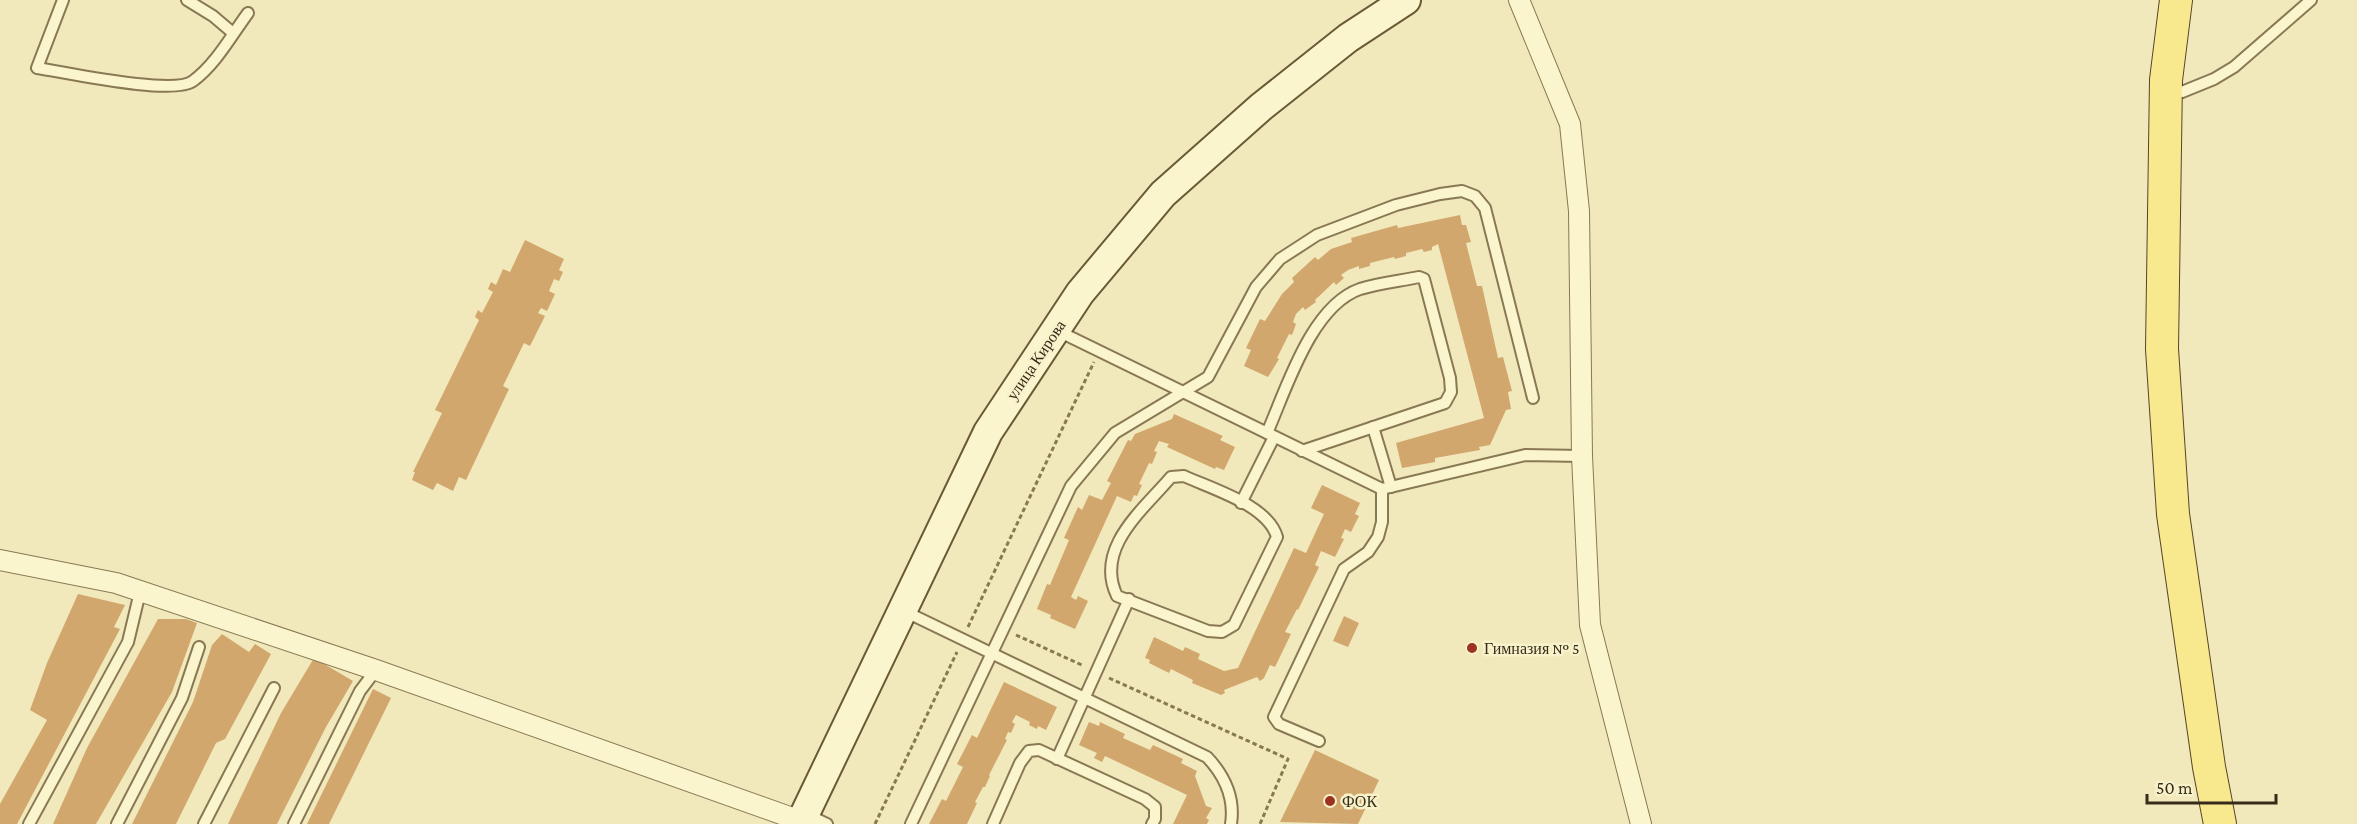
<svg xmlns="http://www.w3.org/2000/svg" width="2357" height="824" font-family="'Crimson Pro',serif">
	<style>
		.building { fill: #d2a76d }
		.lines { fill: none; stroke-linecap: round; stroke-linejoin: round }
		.lane-casing { stroke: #897854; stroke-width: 14 }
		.street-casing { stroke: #897854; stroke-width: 22 }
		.secondary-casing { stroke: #6a5937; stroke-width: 32 }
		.primary-casing { stroke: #564529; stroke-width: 34 }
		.path { stroke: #897854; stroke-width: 3; stroke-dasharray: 4.5 3; stroke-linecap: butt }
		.lane { stroke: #fbf5ce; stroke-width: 10 }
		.street { stroke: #fbf5ce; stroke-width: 20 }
		.secondary { stroke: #fbf5ce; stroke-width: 28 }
		.primary { stroke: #f8e88e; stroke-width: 32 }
		.poi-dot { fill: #9c321f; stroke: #f8f2cb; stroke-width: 2 }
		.labels { text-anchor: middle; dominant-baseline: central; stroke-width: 5; stroke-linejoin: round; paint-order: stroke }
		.street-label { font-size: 16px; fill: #372c1a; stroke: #f8f2cb }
		.poi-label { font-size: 16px; fill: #372c1a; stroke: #f8f2cb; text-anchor: start }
	</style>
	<rect width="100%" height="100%" fill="#f1e9bb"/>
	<g class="building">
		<path d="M1460,215L1462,225H1466L1471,242L1466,243L1477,286H1482L1498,358L1503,357L1512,391L1508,392L1511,409L1506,410L1490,445L1479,447L1480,450L1435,458V462L1402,468L1396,443L1484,418L1438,244L1432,247V250L1424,252L1422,249L1406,253V256L1395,259L1394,257L1370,263V266L1359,269V266L1348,270L1341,275L1344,278L1336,285L1334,282L1315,300L1316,302L1305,310L1303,307L1296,314L1293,322L1296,324L1292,335L1289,334L1277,358L1279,359L1268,377L1244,366L1251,350L1246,348L1260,319L1265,321L1282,294L1294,282L1292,278L1315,257L1318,260L1331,249L1352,242L1351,238L1397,225L1398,228Z"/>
		<path d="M525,240L564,259L559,270L563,272L559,281L554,279L549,291L555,294L547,311L541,308L538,313L545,316L530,346L524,343L503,386L509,389L466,480L459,477L453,491L437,483L433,490L412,480L415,472H413L442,413L435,410L479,320L475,317L478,310L482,313L493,292L488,289L491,282L496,285L503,269L510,272Z"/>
		<path d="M1174,414L1223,436L1220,440L1235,447L1224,470L1216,467L1215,469L1167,447L1169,444L1159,441L1154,451L1157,452L1152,464L1149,463L1139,484L1142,485L1137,496L1134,495L1131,502L1117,496L1071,597L1076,600L1078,596L1088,601L1075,629L1050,618L1051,615L1037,609L1047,584L1050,585L1069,540L1064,538L1078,507L1082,510L1089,495L1102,500L1111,483L1107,481L1128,440L1131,441L1135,434L1172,419Z"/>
		<path d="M1322,485L1360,503L1355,514L1359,516L1351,532L1345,529L1341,538L1344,539L1335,557L1321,551L1315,565L1319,567L1298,610L1297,609L1285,632L1291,634L1275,667L1270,665L1264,678L1260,681L1257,677L1224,690L1225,693L1221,695L1192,683L1193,680L1171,669L1169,673L1149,663L1150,660L1145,658L1154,637L1183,651L1185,647L1200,654L1198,659L1224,671L1238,668L1294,548L1306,553L1324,514L1311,508Z"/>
		<path d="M78,594L125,605L114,627L120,629L17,824H0V804L47,720L30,710L47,663Z"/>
		<path d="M1344,616L1359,623L1348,647L1333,641Z"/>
		<path d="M158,619H186L197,623L172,692L96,824H53L87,748Z"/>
		<path d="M222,634L249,652L255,644L271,654L225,739L216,743L176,824H132L193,702L212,645Z"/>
		<path d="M314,658L353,681L326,727L277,824H228L281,713Z"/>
		<path d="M1004,682L1057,707L1046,730L1038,726L1037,729L1029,725L1030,722L1016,715L1012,722L1015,724L1011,733L1008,732L1005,739L1007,740L989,775L990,776L985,787H983L975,802L977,803L967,824H929L942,799L946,801L963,767L957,764L972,735L977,738Z"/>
		<path d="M373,689L391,698L329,824H307Z"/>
		<path d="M1089,722L1099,726L1100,722L1125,734L1123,738L1150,750L1153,745L1183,759L1181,763L1197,771L1195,776L1206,806L1212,808L1206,818L1209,820L1207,824H1173L1187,795L1105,756L1102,762L1094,758L1097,753L1079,745Z"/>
		<path d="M1315,750L1379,780L1358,824L1280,822Z"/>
	</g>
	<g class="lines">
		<defs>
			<g id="lane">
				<path d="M63,0L37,68C65,72 173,96 193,81C216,64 231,36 248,13"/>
				<path d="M187,0L213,16L233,33"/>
				<path d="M2182,92L2214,79L2234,67L2311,0"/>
				<path d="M1056,330L1382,489L1525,455L1582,456"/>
				<path d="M1373,427L1391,487"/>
				<path d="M1267,433C1286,390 1311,306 1360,289C1379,283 1400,281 1419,277L1424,279L1450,378L1451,392L1445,403L1302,451"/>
				<path d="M1184,476C1212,489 1268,505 1277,537L1234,625L1222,632L1208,631L1117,596C1094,548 1143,510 1171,477Z"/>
				<path d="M1241,503L1274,437"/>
				<path d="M904,611L1207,757C1224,775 1235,798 1231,824"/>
				<path d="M1319,741L1279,724L1274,717L1344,569L1368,552L1378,537L1382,522V489"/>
				<path d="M1057,759L1129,599"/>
				<path d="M806,814L827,824"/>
				<path d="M29,824L128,642L140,592"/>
				<path d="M117,824L182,698L199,647"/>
				<path d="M204,824L274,688"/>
				<path d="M294,824L360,691L376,670"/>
				<path d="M911,824L1071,486L1115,433L1208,377L1256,287L1280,259L1317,235L1396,205L1440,194L1462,191L1475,196L1485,208L1533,398"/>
				<path d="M993,824L1020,763L1029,751L1039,750L1145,799L1155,807V819L1152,824"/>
			</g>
			<g id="street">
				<path d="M1519,0L1570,124L1579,211L1582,456L1590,625L1641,824"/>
				<path d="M0,560L116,583L376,670L801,821"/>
			</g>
			<path id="secondary" d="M800,824L988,432L1080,293L1163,194L1261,107L1348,38L1406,0"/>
			<path id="primary" d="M2176,0L2166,80L2162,349L2173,514L2209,767L2220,824"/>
		</defs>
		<use href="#lane" class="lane-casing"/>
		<use href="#street" class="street-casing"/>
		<use href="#secondary" class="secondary-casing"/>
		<use href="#primary" class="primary-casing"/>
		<g class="path">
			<path d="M968,627L1094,362"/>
			<path d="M1016,635L1084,666"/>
			<path d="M1109,678L1288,759L1260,824"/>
			<path d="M875,824L957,652"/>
		</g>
		<use href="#lane" class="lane"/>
		<use href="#street" class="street"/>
		<use href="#secondary" class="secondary"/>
		<use href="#primary" class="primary"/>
	</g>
	<g class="poi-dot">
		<circle cx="1472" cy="648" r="6"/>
		<circle cx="1330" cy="801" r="6"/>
	</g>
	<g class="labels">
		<g class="street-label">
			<text transform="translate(1036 360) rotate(-56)">улица Кирова</text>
		</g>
		<g class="poi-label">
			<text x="1484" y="648">Гимназия № 5</text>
			<text x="1342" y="801">ФОК</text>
		</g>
	</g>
	<path d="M2147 794v9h129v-9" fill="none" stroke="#372c1a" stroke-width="3"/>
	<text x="2156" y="794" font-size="18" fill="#372c1a" stroke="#f8f2cb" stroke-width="4.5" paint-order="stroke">50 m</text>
</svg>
